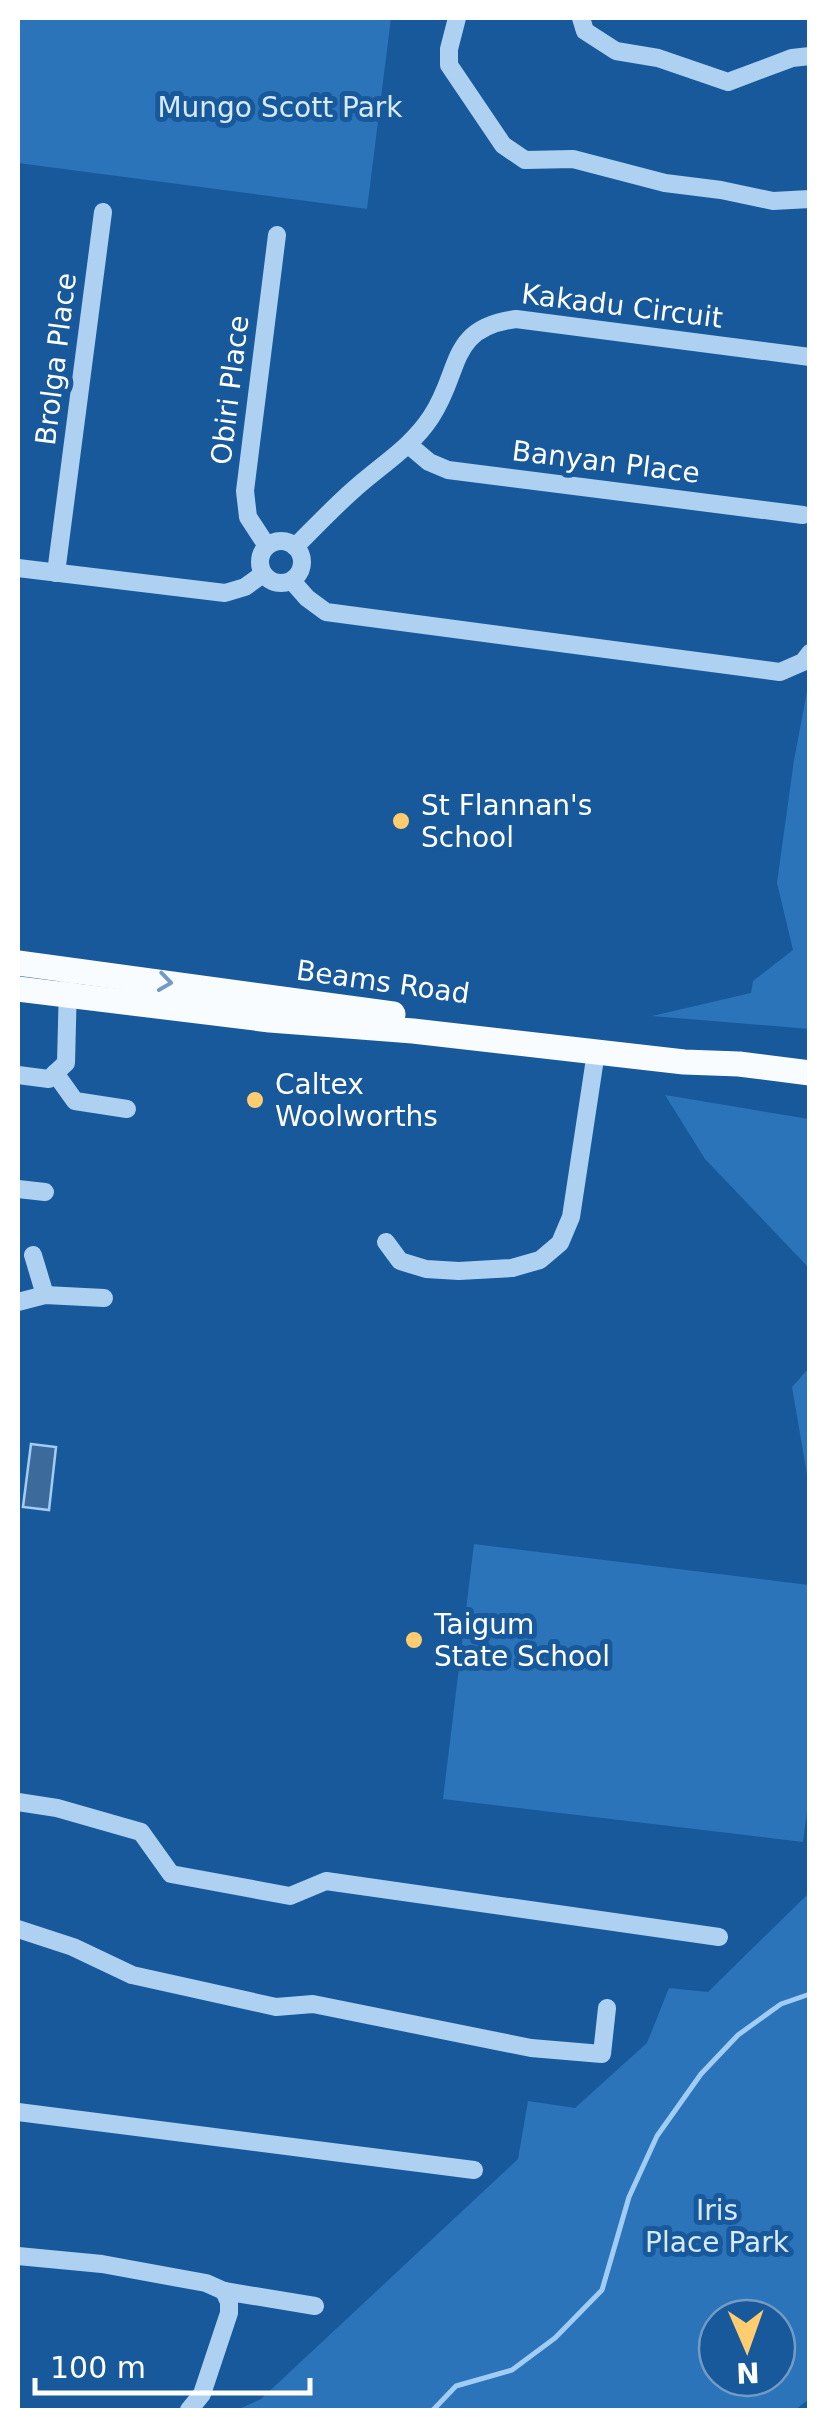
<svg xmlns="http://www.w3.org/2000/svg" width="827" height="2428" font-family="'DejaVu Sans',sans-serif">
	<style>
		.green { fill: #2b74b9; fill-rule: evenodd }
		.water { fill: #3c6a9a; stroke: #a1ccf4; stroke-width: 2.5 }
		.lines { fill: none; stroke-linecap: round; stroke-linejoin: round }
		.stream { stroke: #a1ccf4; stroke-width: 5 }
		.minor { stroke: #aed1f2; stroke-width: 18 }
		.major { stroke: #f9fcff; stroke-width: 25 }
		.oneway { stroke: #729ac4 }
		.poi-dot { fill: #ffcd6f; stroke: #18599c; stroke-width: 4 }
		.labels { text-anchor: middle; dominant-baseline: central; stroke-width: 10; stroke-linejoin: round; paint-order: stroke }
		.park-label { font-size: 28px; fill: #d6eafc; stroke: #18599c }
		.street-label { font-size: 28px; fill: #fff; stroke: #18599c }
		.poi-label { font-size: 28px; fill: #fff; stroke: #18599c; text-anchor: start }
	</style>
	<rect width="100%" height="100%" fill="#18599c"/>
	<g class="green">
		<path d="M18,18H391L367,209L18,163Z"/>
		<path d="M809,681V1029L652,1016L751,993L753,981L793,950L777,883L794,760Z"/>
		<path d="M665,1095L809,1119V1268L705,1159Z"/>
		<path d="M809,1368V1486L792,1387Z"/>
		<path d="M474,1544L809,1585L810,1789L803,1842L443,1799Z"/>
		<path d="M809,1893V2399L795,2410H237L261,2399L518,2159L528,2101L575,2108L647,2043L669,1988L708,1992ZM717,2318H777V2378H717Z"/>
	</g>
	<path class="water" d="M31,1444L56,1447L49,1510L23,1507Z"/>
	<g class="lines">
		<path class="stream" d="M433,2410L456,2386L512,2370L555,2338L602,2290L629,2197L657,2136L701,2074L738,2035L781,2004L810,1994"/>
		<g class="minor">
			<path d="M457,18L449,49V65L503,145L525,160L573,159L665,183L721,190L773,201L810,199"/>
			<path d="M581,18L585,31L616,51L658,58L728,82L792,58L810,56"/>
			<path d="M410,446L429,462L448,470L803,515"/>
			<circle cx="281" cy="562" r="21"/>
			<path d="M267,546L248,517L245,491L277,235"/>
			<path d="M295,547C314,528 332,509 351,492C379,466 410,449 431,417C462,371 447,328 516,319L810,357"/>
			<path d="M18,568L225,593L245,587L263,574"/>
			<path d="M56,573L103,212"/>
			<path d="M292,581L307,598L326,612L780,672L803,662L810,653"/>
			<path d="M55,1073L75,1101L127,1109"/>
			<path d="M18,1075L49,1079L66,1063L68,984"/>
			<path d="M18,1189L45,1192"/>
			<path d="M386,1242L400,1261L426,1269L459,1271L512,1268L540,1260L560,1243L571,1217L596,1052"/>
			<path d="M33,1255L45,1295"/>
			<path d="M18,1302L45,1295L104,1298"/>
			<path d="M18,1802L57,1808L141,1832L171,1874L290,1896L326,1881L719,1937"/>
			<path d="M18,1929L73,1947L132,1975L276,2007L313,2004L531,2048L602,2054L607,2008"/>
			<path d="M18,2112L474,2170"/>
			<path d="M18,2256L102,2264L206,2283L224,2291L229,2302V2313L202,2394L189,2410"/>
			<path d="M224,2291L315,2306"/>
		</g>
		<g class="major">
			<path d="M18,963L393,1014"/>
			<path d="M18,989L270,1020L413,1031L684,1062L739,1064L810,1073"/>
		</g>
	</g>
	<defs><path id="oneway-chevron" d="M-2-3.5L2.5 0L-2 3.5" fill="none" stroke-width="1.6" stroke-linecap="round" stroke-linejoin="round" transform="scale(2.5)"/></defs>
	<use class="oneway" href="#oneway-chevron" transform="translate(165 982) rotate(8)"/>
	<g class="poi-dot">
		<circle cx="401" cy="821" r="10"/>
		<circle cx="255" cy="1100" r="10"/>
		<circle cx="414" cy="1640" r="10"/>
	</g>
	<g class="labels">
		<g class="park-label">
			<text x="280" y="107">Mungo Scott Park</text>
			<text x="717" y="2210">Iris<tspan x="717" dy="32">Place Park</tspan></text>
		</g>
		<g class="street-label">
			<text transform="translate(622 306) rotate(7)">Kakadu Circuit</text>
			<text transform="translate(56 359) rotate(-83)">Brolga Place</text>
			<text transform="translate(230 390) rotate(-83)">Obiri Place</text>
			<text transform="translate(606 462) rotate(7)">Banyan Place</text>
			<text transform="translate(383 982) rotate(8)">Beams Road</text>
		</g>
		<g class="poi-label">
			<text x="421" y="805">St Flannan's<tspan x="421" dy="32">School</tspan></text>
			<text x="275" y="1084">Caltex<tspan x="275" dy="32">Woolworths</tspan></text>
			<text x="434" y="1624">Taigum<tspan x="434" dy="32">State School</tspan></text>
		</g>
	</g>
	<rect width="827" height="2428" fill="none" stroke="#ffffff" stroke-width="40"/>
	<g transform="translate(747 2348) rotate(178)"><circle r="48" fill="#18599c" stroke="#749bc4" stroke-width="2.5"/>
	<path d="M0-8L18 38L0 25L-18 38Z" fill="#ffcd6f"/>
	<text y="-15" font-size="28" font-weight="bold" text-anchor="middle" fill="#ffffff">N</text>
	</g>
	<path d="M35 2378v15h275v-15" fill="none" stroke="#ffffff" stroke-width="5"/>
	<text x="50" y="2378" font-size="30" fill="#ffffff" stroke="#18599c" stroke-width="8" paint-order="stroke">100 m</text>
</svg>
